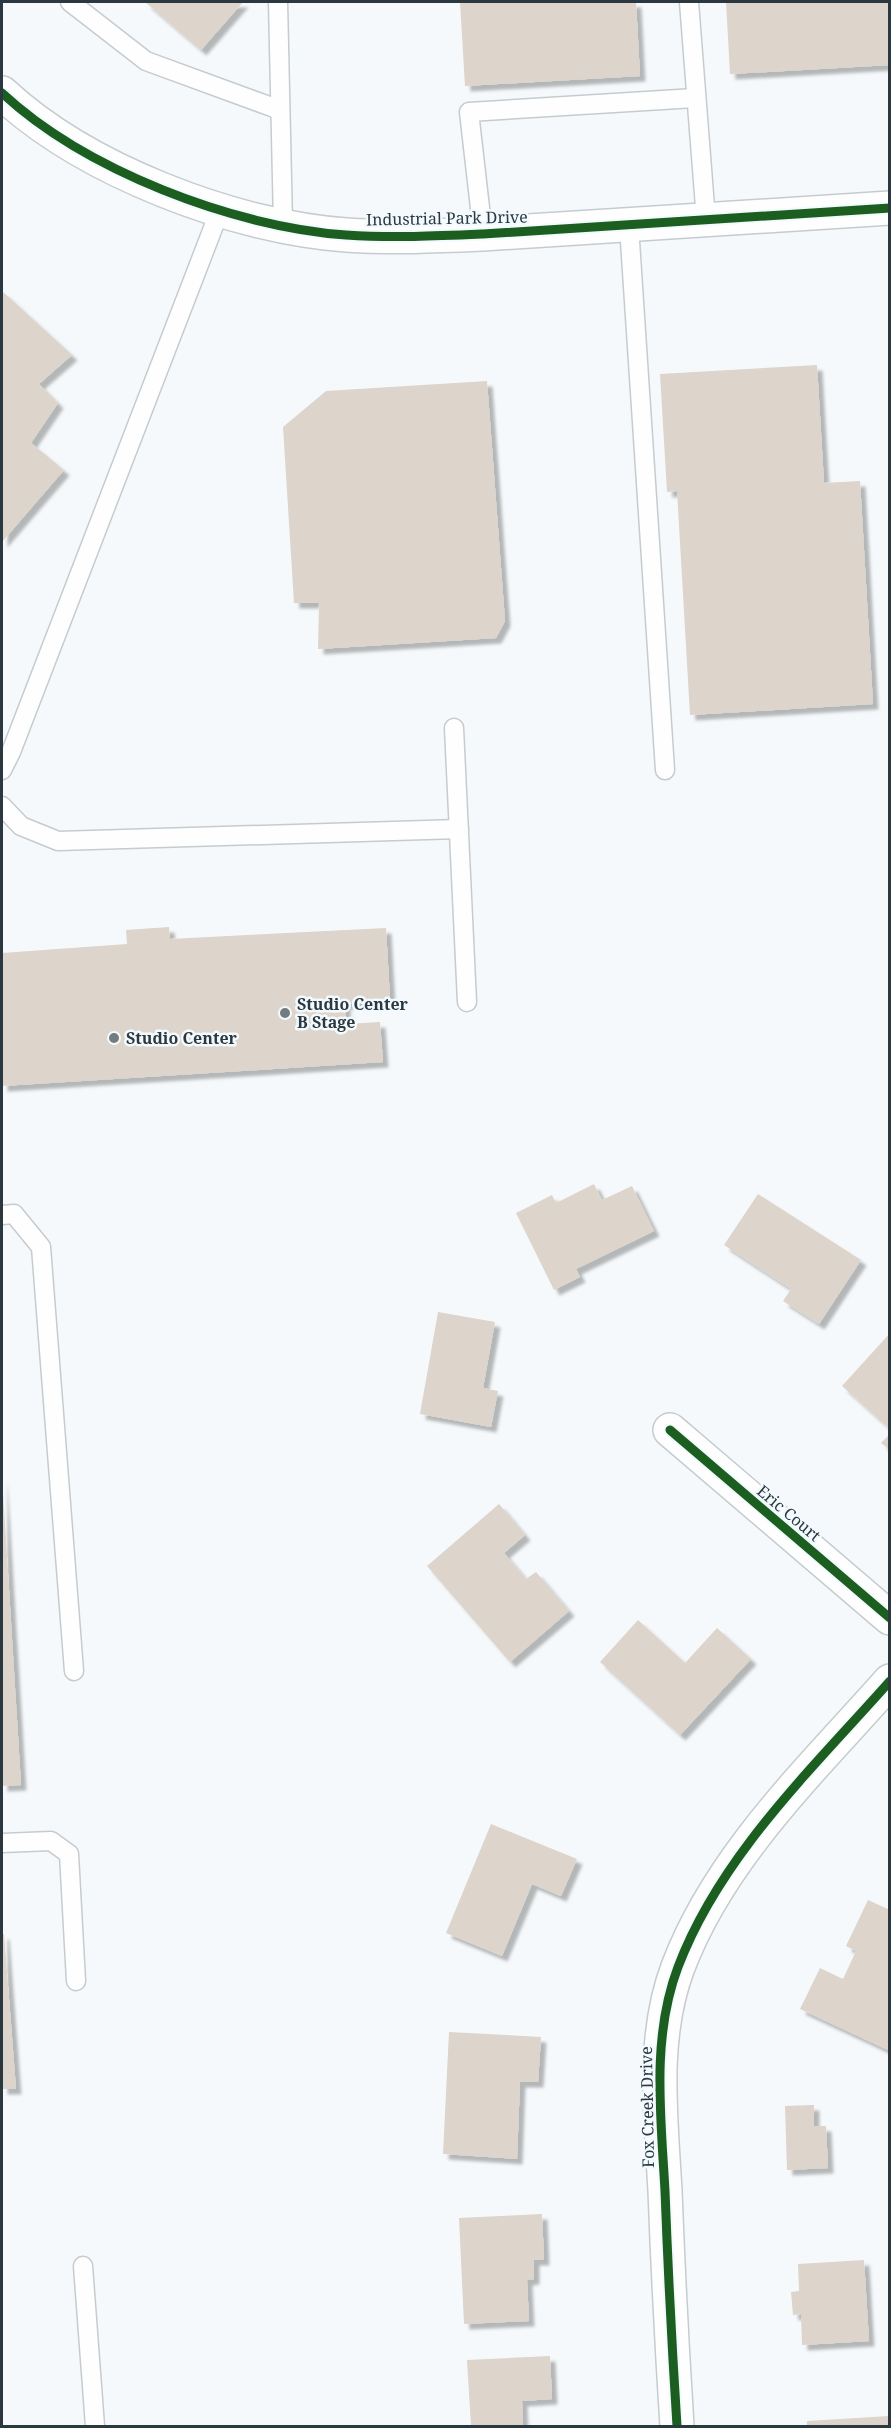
<svg xmlns="http://www.w3.org/2000/svg" width="891" height="2428" font-family="'Noto Serif',serif">
	<style>
		.building { fill: #ddd4cb; filter: url(#shadow) }
		.lines { fill: none; stroke-linecap: round; stroke-linejoin: round }
		.lane-casing { stroke: #c4ccd0; stroke-width: 21 }
		.street-casing { stroke: #c4ccd0; stroke-width: 36 }
		.lane { stroke: #fefefe; stroke-width: 18 }
		.street { stroke: #fefefe; stroke-width: 33 }
		.cycleway-casing { stroke: #f3fafe; stroke-width: 13 }
		.cycleway { stroke: #1b5e20; stroke-width: 9 }
		.poi-dot { fill: #727c81; stroke: #f3fafe; stroke-width: 2 }
		.labels { text-anchor: middle; dominant-baseline: central; stroke-width: 5; stroke-linejoin: round; paint-order: stroke }
		.street-label { font-size: 16px; fill: #2b3840; stroke: #f3fafe }
		.poi-label { font-size: 16px; font-weight: bold; fill: #2b3840; stroke: #f3fafe; text-anchor: start }
	</style>
	<defs>
		<filter id="shadow"><feDropShadow dx="5.5" dy="5.5" stdDeviation="1.5" flood-color="#0004"/></filter>
	</defs>
	<rect width="100%" height="100%" fill="#f6f9fb"/>
	<g class="building">
		<path d="M145,2H243L201,50Z"/>
		<path d="M460,2H636L640,76L465,86Z"/>
		<path d="M726,2H890V65L730,74Z"/>
		<path d="M2,291L72,355L39,384L58,403L31,443L64,470L2,542Z"/>
		<path d="M817,365L824,483L860,481L873,704L690,715L677,491L667,492L660,374Z"/>
		<path d="M487,381L505,621L496,638L318,649L319,603H294L283,427L326,391Z"/>
		<path d="M169,927L170,939L386,928L390,1000L345,1004L346,1024L380,1022L383,1062L2,1086V953L127,944L126,930Z"/>
		<path d="M594,1184L602,1200L632,1186L654,1231L576,1269L580,1277L554,1290L516,1213L552,1195L556,1203Z"/>
		<path d="M758,1194L861,1260L819,1324L783,1301L791,1289L724,1245Z"/>
		<path d="M438,1312L495,1322L483,1388L498,1391L491,1427L420,1414Z"/>
		<path d="M890,1333V1429L842,1386Z"/>
		<path d="M890,1434V1450L881,1443Z"/>
		<path d="M2,1476L21,1785L2,1786Z"/>
		<path d="M499,1504L525,1535L504,1553L526,1579L536,1572L569,1611L510,1662L427,1566Z"/>
		<path d="M638,1620L685,1663L717,1628L751,1659L680,1735L600,1662Z"/>
		<path d="M491,1824L577,1859L561,1896L532,1884L502,1956L446,1933Z"/>
		<path d="M868,1900L890,1910L888,2050L800,2009L820,1968L843,1979L856,1951L846,1946Z"/>
		<path d="M2,1934H4L16,2089H2Z"/>
		<path d="M449,2032L541,2037L538,2082H520L517,2159L443,2154Z"/>
		<path d="M814,2105V2126H826L828,2168L787,2170L785,2106Z"/>
		<path d="M542,2214L544,2260H534V2279L527,2280L529,2321L464,2324L459,2218Z"/>
		<path d="M864,2260L869,2341L802,2345L801,2314L793,2315L791,2292L799,2291L798,2264Z"/>
		<path d="M550,2356L552,2399L522,2401L523,2426H471L467,2360Z"/>
		<path d="M889,2416L890,2426H807V2421Z"/>
	</g>
	<g class="lines">
		<defs>
			<g id="lane">
				<path d="M70,2L146,61L280,110"/>
				<path d="M278,2L283,224"/>
				<path d="M689,2L706,220"/>
				<path d="M629,226L665,770"/>
				<path d="M483,234L469,112L695,98"/>
				<path d="M454,728L467,1002"/>
				<path d="M2,770L11,752L220,210"/>
				<path d="M2,806L21,826L58,841L459,829"/>
				<path d="M2,1215L14,1214L41,1247L74,1671"/>
				<path d="M2,1843L51,1841L69,1854L76,1981"/>
				<path d="M83,2266L95,2426"/>
			</g>
			<g id="street">
				<path d="M2,93C85,170 233,227 346,235C392,238 437,236 483,234L890,208"/>
				<path d="M670,1430L890,1618"/>
				<path d="M677,2426C672,2348 668,2270 665,2191C661,2117 651,2038 678,1967C720,1856 812,1769 890,1681"/>
			</g>
		</defs>
		<use href="#lane" class="lane-casing"/>
		<use href="#street" class="street-casing"/>
		<use href="#lane" class="lane"/>
		<use href="#street" class="street"/>
		<defs>
			<g id="cycleway">
				<path d="M2,93C85,170 233,227 346,235C392,238 437,236 483,234L890,208"/>
				<path d="M670,1430L890,1618"/>
				<path d="M677,2426C672,2348 668,2270 665,2191C661,2117 651,2038 678,1967C720,1856 812,1769 890,1681"/>
			</g>
		</defs>
		<use href="#cycleway" class="cycleway-casing"/>
		<use href="#cycleway" class="cycleway"/>
	</g>
	<g class="poi-dot">
		<circle cx="285" cy="1013" r="6"/>
		<circle cx="114" cy="1038" r="6"/>
	</g>
	<g class="labels">
		<g class="street-label">
			<text transform="translate(447 218) rotate(-1)">Industrial Park Drive</text>
			<text transform="translate(789 1513) rotate(40)">Eric Court</text>
			<text transform="translate(647 2107) rotate(-91)">Fox Creek Drive</text>
		</g>
		<g class="poi-label">
			<text x="297" y="1004">Studio Center<tspan x="297" dy="18">B Stage</tspan></text>
			<text x="126" y="1038">Studio Center</text>
		</g>
	</g>
	<rect width="891" height="2428" fill="none" stroke="#2b3840" stroke-width="6"/>
</svg>
